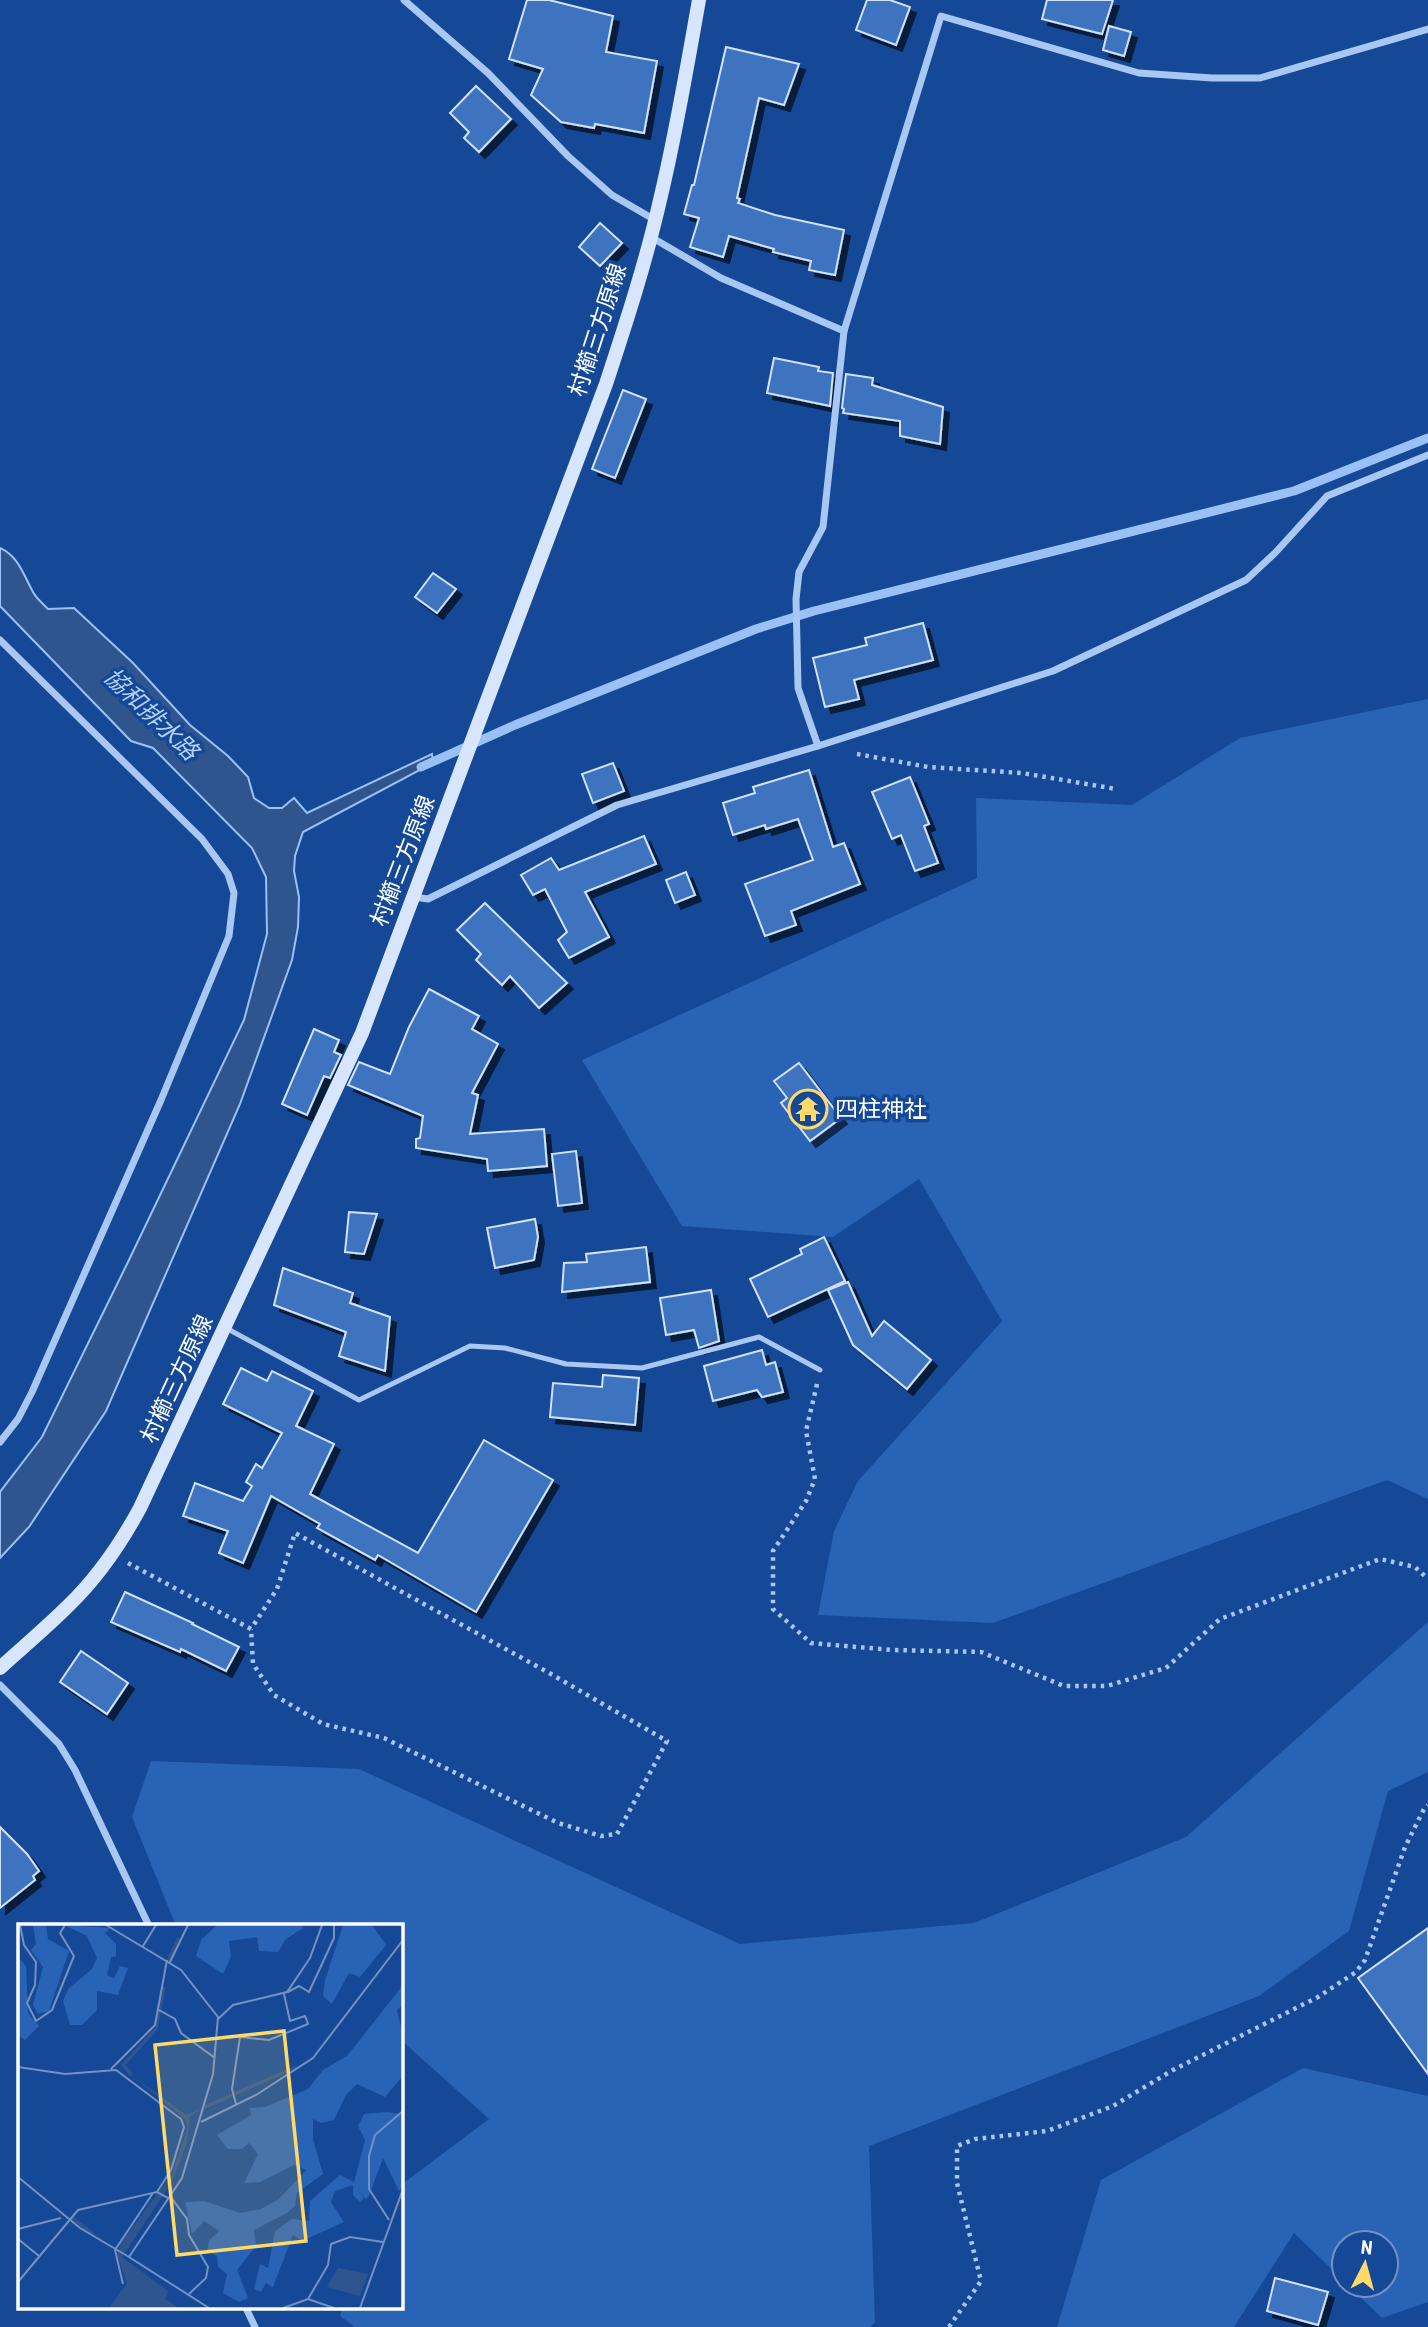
<svg xmlns="http://www.w3.org/2000/svg" width="1428" height="2327" font-family="'Roboto Condensed','Noto Sans JP',sans-serif">
	<style>
		.green { fill: #2963b6 }
		.water { fill: #2f558e; stroke: #9ac1f5; stroke-width: 2 }
		.lines { fill: none; stroke-linecap: round; stroke-linejoin: round }
		.stream { stroke: #9ac1f5; stroke-width: 9 }
		.building { fill: #3e73bf; stroke: #d0e2fc; stroke-width: 2; filter: url(#shadow) }
		.path { stroke: #a8c7f2; stroke-width: 4.5; stroke-dasharray: 3.5 5; stroke-linecap: butt }
		.lane { stroke: #a8c7f2; stroke-width: 5 }
		.street { stroke: #a8c7f2; stroke-width: 7 }
		.secondary { stroke: #d7e6fc; stroke-width: 14 }
		.labels { text-anchor: middle; dominant-baseline: central; stroke-width: 7; stroke-linejoin: round; paint-order: stroke }
		.street-label { font-size: 23px; fill: #fff; stroke: #154997 }
		.poi-label { font-size: 23px; fill: #fff; stroke: #154997; text-anchor: start }
		.water-label { font-size: 24px; font-style: italic; fill: #b4d1f8; stroke: #154997 }
		.inset-river { fill: none; stroke: #2f558e; stroke-width: 3.5 }
		.inset-road { fill: none; stroke: #7392c1; stroke-width: 2 }
		.view { fill: #ffd969; fill-opacity: 0.15; stroke: #ffd969; stroke-width: 3.5 }
		.inset-edge { fill: none; stroke: #fff; stroke-width: 3.5 }
	</style>
	<defs>
		<filter id="shadow"><feDropShadow dx="6" dy="6" stdDeviation="0" flood-color="#0009"/></filter>
	</defs>
	<rect width="100%" height="100%" fill="#154997"/>
	<g class="green">
		<path d="M1428,699V1499L1387,1480L993,1623L818,1615L834,1531L858,1481L1002,1321L919,1179L833,1237L682,1226L582,1060L977,878L976,798L1132,805L1240,738Z"/>
		<path d="M1428,1622V1772L1388,1791L1349,1931L1259,1996L869,2146L875,2322L870,2327H355L340,2316L342,2308H401V2185L489,2119L401,2040V1926H176L132,1817L151,1761L359,1769L740,1944L974,1923L1186,1837Z"/>
		<path d="M1303,2068L1428,2096V2302L1382,2318L1348,2285H1386V2243H1344V2281L1294,2233L1234,2327H1057L1101,2180Z"/>
	</g>
	<path class="water" d="M0,548C19,557 23,574 33,592C36,598 43,604 48,609L74,608L133,663L190,725L228,756L248,777L254,798L269,808H282L294,798L307,813L432,754L433,763L303,832L295,856L294,871L299,897L298,927L292,960L240,1104L106,1411L29,1527L0,1558V1492L42,1437L128,1262L244,1020L267,934L266,877L252,848L153,748L131,741L0,606Z"/>
	<g class="lines">
		<path class="stream" d="M421,767L515,725L756,629L814,611L1294,491L1428,438"/>
	</g>
	<g class="building">
		<path d="M527,0H549L613,16L606,52L657,61L644,133L595,124L594,128L561,122L531,95L543,69L509,59Z"/>
		<path d="M867,0H890L910,7L896,45L856,30Z"/>
		<path d="M1047,0H1113L1102,34L1042,19Z"/>
		<path d="M1109,26L1131,32L1124,56L1103,50Z"/>
		<path d="M726,47L799,64L784,105L759,98L737,198L740,199L738,203L775,215L844,230L835,275L809,270L811,261L773,252L774,249L729,236L723,257L690,247L699,218L684,214L692,185H694Z"/>
		<path d="M476,86L511,119L479,152L464,138L469,132L450,113Z"/>
		<path d="M600,223L622,243L600,266L579,247Z"/>
		<path d="M774,358L819,367L818,371L833,373L830,406L767,393Z"/>
		<path d="M846,374L873,378L872,385L943,407L940,444L900,436V421L843,413L844,409L842,408Z"/>
		<path d="M623,390L646,399L615,478L592,469Z"/>
		<path d="M433,573L456,589L437,613L415,597Z"/>
		<path d="M923,623L933,660L854,680L859,699L825,707L813,658L867,645L865,638Z"/>
		<path d="M613,763L624,791L593,803L582,774Z"/>
		<path d="M809,770L833,847L844,843L860,884L791,911L796,925L765,936L745,884L813,860L798,819L766,829L765,825L733,835L723,803L755,793L753,787Z"/>
		<path d="M910,777L929,824L924,826L938,863L915,871L901,835L892,839L872,792Z"/>
		<path d="M644,836L656,864L585,892L609,937L569,958L558,940L567,932L545,889L533,895L521,875L551,858L559,870Z"/>
		<path d="M686,872L695,895L675,903L666,880Z"/>
		<path d="M485,903L567,983L539,1008L510,976L502,985L476,960L481,954L457,930Z"/>
		<path d="M429,989L479,1016L472,1029L498,1044L472,1093L478,1095L470,1134L544,1129L547,1166L488,1171L487,1159L416,1148V1139L420,1138L423,1116L348,1085L359,1062L390,1074L409,1027Z"/>
		<path d="M314,1029L339,1040L334,1052L341,1055L330,1078L324,1076L307,1115L282,1104Z"/>
		<path d="M799,1063L841,1118L810,1141L781,1103L787,1098L774,1081Z"/>
		<path d="M576,1151L582,1203L558,1206L552,1154Z"/>
		<path d="M349,1212L377,1214L364,1254L345,1252Z"/>
		<path d="M535,1219L538,1237L534,1260L495,1268L487,1228Z"/>
		<path d="M824,1237L845,1281L768,1317L750,1279L802,1254L800,1249Z"/>
		<path d="M646,1247L650,1282L562,1292L564,1263L587,1262L586,1254Z"/>
		<path d="M283,1268L353,1293L350,1303L390,1317L385,1371L339,1356L346,1332L274,1305Z"/>
		<path d="M848,1282L872,1336L884,1321L931,1360L907,1389L853,1345L828,1290Z"/>
		<path d="M711,1290L719,1341L699,1348L694,1330L666,1335L660,1298Z"/>
		<path d="M762,1350L766,1365L775,1362L783,1392L762,1397L757,1390L713,1401L704,1366Z"/>
		<path d="M241,1368L267,1381L272,1371L313,1391L296,1426L334,1444L310,1494L418,1553L484,1440L553,1480L476,1612L378,1555L375,1560L317,1528L320,1524L271,1496L243,1563L219,1553L228,1531L183,1516L195,1483L243,1501L252,1486L246,1482L256,1464L262,1468L282,1433L223,1404Z"/>
		<path d="M603,1375L639,1378L635,1425L550,1417L553,1383L602,1387Z"/>
		<path d="M125,1592L193,1623L192,1624L239,1647L226,1671L181,1649L180,1652L111,1622Z"/>
		<path d="M81,1651L128,1683L107,1714L60,1682Z"/>
		<path d="M0,1827L27,1854L39,1871L33,1876L35,1880L0,1908Z"/>
		<path d="M1428,1928V2074L1358,1978Z"/>
		<path d="M1275,2278L1328,2292L1318,2325L1267,2311Z"/>
	</g>
	<g class="lines">
		<g class="path">
			<path d="M857,754L928,767L1022,773L1116,789"/>
			<path d="M817,1384L806,1431L815,1479L806,1501L773,1551V1609L811,1643L892,1650L981,1652L1064,1686H1107L1166,1668L1220,1619L1380,1559L1415,1567L1428,1579"/>
			<path d="M128,1563L251,1629L253,1664L274,1695L323,1724L384,1738L558,1823L601,1836L617,1834L667,1741L551,1674L295,1533L277,1589L251,1629"/>
			<path d="M949,2327L981,2281L957,2183V2146L975,2139L1047,2131L1113,2106L1173,2070L1318,1997L1356,1972L1365,1960L1405,1847L1424,1809L1428,1805"/>
		</g>
		<path class="lane" d="M226,1328L359,1400L470,1346L505,1348L566,1364L642,1368L759,1337L820,1370"/>
		<g class="street">
			<path d="M404,0L488,73L568,156L612,195L655,220"/>
			<path d="M651,237L721,278L844,331"/>
			<path d="M0,640L202,839L228,874L234,893L229,936L161,1100L32,1392L18,1419L0,1442"/>
			<path d="M818,746L798,688L796,599L799,572L823,527L844,331L941,16L1139,73L1212,78H1260L1428,29"/>
			<path d="M414,897L428,899L617,805L818,746L1053,671L1246,580L1275,553L1327,496L1428,455"/>
			<path d="M0,1685L59,1744L75,1770L149,1926"/>
			<path d="M246,2308L255,2327"/>
		</g>
		<path class="secondary" d="M0,1668C23,1647 47,1627 69,1605C98,1577 121,1543 140,1508L362,1033L606,384C626,323 646,262 660,200C676,134 687,67 699,0"/>
	</g>
	<defs>
		<symbol id="temple-ring" viewBox="-11 -11 22 22"><circle r="9.5" fill="#154997" stroke="#ffd969" stroke-width="1.5"/><path d="M0-6L5-2H3V0L6.5 2.5H4V6H1.5V3h-3V6H-4V2.5H-6.5L-3 0V-2H-5Z" fill="#ffd969"/></symbol>
	</defs>
	<g fill-rule="evenodd">
		<use href="#temple-ring" x="786" y="1087" width="44" height="44"/>
	</g>
	<g class="labels">
		<g class="street-label">
			<text transform="translate(598 330) rotate(-72)">村櫛三方原線</text>
			<text transform="translate(403 861) rotate(-69)">村櫛三方原線</text>
			<text transform="translate(177 1379) rotate(-65)">村櫛三方原線</text>
		</g>
		<g class="poi-label">
			<text x="835" y="1109">四柱神社</text>
		</g>
		<g class="water-label">
			<text transform="translate(151 714) rotate(44)">協和排水路</text>
		</g>
	</g>
	<g transform="translate(18 1924)">
		<rect width="385" height="385" fill="#154997"/>
		<path d="M15,1H28L30,15L51,27L31,87L20,90L15,81L25,43L13,26L18,20ZM46,1L92,4L87,9L98,20V32L93,33L89,51L96,54L102,42L110,44L100,71L79,67V86L64,101H52L45,77L50,65L74,45L79,34L69,12ZM199,1H284L285,4L268,15L260,28L241,27L239,13L211,17L213,33L205,50L178,32L183,16ZM325,1H354L368,21L342,53L331,49L314,80L305,72L307,56ZM0,33L8,42L10,89L21,102L7,116L0,111ZM385,61V80L379,86L385,112V152L367,173L339,160L328,171L316,196L303,199L295,195V215L305,250L279,269L277,282L269,289L236,306L238,322L219,346L230,374L221,378L205,369L209,350L200,343L199,332L189,327L191,317L201,307L186,297L174,310L167,278L186,277L222,289L243,285L261,275L288,246L276,241L242,258L226,259L240,230L231,219L224,225H210L199,211L233,191L232,184L247,183L290,165L305,146L329,132ZM368,188L385,190V262L381,267L365,234L351,272L348,275L339,266L346,274L342,278L335,271V261L317,267L313,278L326,298L284,317L275,311L255,363L248,359L243,368L236,365L242,340L250,344L257,307L274,295L291,297L292,277L322,251L336,258L347,216L340,202L346,190Z" fill="#2963b6"/>
		<path d="M113,151L168,191L183,185L172,193L169,218L154,258L104,333L150,367L147,375L161,384H91L109,359L99,331L103,319L154,250L170,203L167,195ZM320,344L350,350L342,372L309,363Z" fill="#2f558e"/>
		<path class="inset-river" d="M150,37L161,14M114,151L105,141L138,105L146,63M187,183L278,143M54,294L75,310"/>
		<path class="inset-road" d="M2,1L6,21L18,38L17,61L9,79L18,97L34,86L56,32L42,9L47,1M88,1L163,46L200,93L195,150L164,254L111,333L191,384M125,22L138,1M152,38L170,1M270,68L281,62L291,68L316,14V1M141,86L157,95L163,109L197,134M200,95L215,81L269,68L292,34L304,1M0,143L47,150L98,146L163,195L166,203L153,246L139,268M93,145L137,101L149,36M218,180L214,165L222,113L251,116L290,100L287,92L272,97L266,70M183,198L238,171L295,134L385,16M0,253L62,304L111,333M152,272L169,295L171,311L190,343L188,354L171,370M371,296L351,265V232L357,211L385,187M0,305L43,294M0,315L21,332M0,358L60,286L139,268L150,274M105,360L97,326L135,269M290,375L310,341L313,320L332,313L365,318M265,384L290,375L316,384M342,384L385,265"/>
		<path class="view" d="M266,107L288,317L159,331L137,121Z"/>
		<rect width="385" height="385" class="inset-edge"/>
	</g>
	<g transform="translate(1365 2264) rotate(6)"><circle r="33" fill="#154997" stroke="#7392c1" stroke-width="2"/>
	<path d="M0-5L12 26L0 18L-12 26Z" fill="#ffd969"/>
	<text y="-10" font-size="19" font-weight="bold" text-anchor="middle" fill="#ffffff">N</text>
	</g>
</svg>
